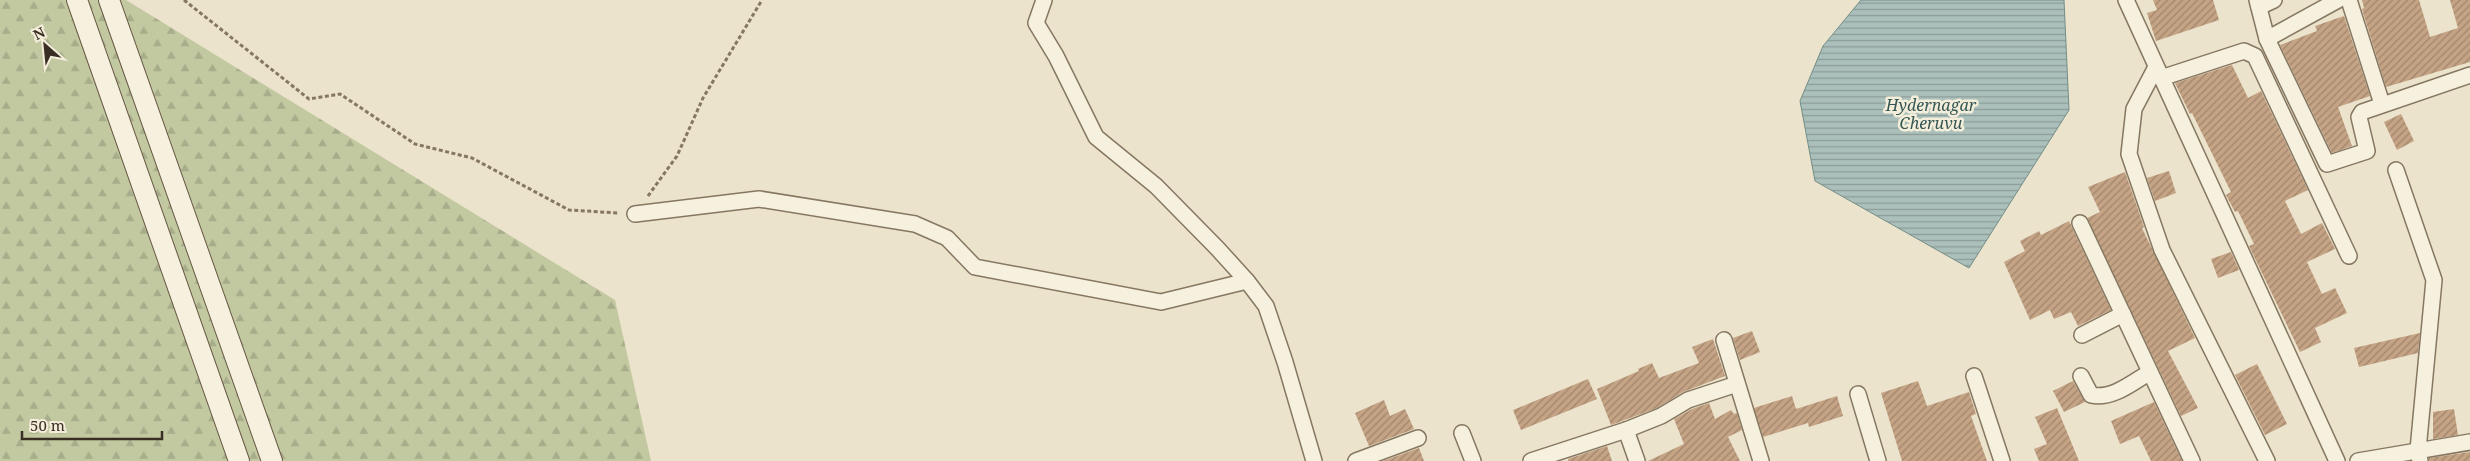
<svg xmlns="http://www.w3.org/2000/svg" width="2470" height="461" font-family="'Noto Serif',serif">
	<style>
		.forest { fill: url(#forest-firs) }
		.water { fill: url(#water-rules); stroke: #728e88 }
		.building { fill: url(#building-hatch) }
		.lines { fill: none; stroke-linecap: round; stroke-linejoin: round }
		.street-casing { stroke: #867761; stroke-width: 18 }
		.secondary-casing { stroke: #685844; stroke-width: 22 }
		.path { stroke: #867761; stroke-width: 3; stroke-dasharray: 4 2.5; stroke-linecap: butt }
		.street { stroke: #f6f0de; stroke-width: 15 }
		.secondary { stroke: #f6f0de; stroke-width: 20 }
		.labels { text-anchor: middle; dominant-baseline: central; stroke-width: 5; stroke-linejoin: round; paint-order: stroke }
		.water-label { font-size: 16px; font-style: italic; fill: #345756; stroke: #f3edda }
	</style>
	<defs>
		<pattern id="forest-firs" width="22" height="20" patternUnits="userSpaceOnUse" patternTransform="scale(1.25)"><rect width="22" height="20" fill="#c2c8a0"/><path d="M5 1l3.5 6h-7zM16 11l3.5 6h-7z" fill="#a7ac8a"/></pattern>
		<pattern id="water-rules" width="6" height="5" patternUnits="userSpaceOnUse" patternTransform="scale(1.25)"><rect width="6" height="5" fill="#abc0bb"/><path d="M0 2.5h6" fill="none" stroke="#8c9c98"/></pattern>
		<pattern id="building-hatch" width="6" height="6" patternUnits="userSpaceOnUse" patternTransform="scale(1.25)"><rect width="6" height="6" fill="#c5a385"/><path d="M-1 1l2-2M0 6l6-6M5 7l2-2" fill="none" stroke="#a1856c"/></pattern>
	</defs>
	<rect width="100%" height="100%" fill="#ebe3cb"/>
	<path class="forest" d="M0,0H126L615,300L651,461H0Z"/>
	<path class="water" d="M1861,0H2064L2069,110L1969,268L1815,181L1800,101L1823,46Z"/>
	<g class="building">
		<path d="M2153,0H2213L2219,20L2156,41L2147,13L2157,10Z"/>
		<path d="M2362,0H2419L2430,37L2458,28L2450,0H2470V62L2386,87L2362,9L2364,8Z"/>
		<path d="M2344,16L2370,96L2338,107L2352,146L2332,153L2280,45L2317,31L2315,26Z"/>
		<path d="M2232,65L2248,98L2261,91L2308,190L2285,201L2301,234L2322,223L2335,249L2307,262L2322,294L2335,288L2347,313L2315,328L2321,342L2300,352L2249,246L2254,244L2238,211L2235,212L2226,195L2231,192L2192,113L2190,114L2175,83Z"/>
		<path d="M2401,114L2414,141L2397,150L2384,122Z"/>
		<path d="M2169,171L2176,193L2155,201L2147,178Z"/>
		<path d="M2125,172L2144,227L2142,228L2195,338L2168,351L2198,408L2181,416L2087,218L2100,212L2088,187Z"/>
		<path d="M2069,221L2111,310L2078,326L2071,312L2054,319L2050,310L2030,320L2004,262L2025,251L2020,241L2039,231L2041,235Z"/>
		<path d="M2231,252L2239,270L2218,278L2211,259Z"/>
		<path d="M1752,331L1760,352L1740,360L1733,338Z"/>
		<path d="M2420,333L2418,353L2359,367L2354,348Z"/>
		<path d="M1713,339L1725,376L1683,392L1657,408L1611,425L1597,389L1639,371L1638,369L1652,363L1659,378L1699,363L1692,347Z"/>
		<path d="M2257,364L2287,424L2265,435L2235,375Z"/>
		<path d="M1588,379L1597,399L1521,430L1513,410Z"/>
		<path d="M1918,381L1927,406L1969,392L1976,414L1971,416L1987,461H1902L1881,393Z"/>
		<path d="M2073,381L2085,402L2064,412L2053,391Z"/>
		<path d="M1792,396L1796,409L1837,396L1843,416L1809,427L1808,423L1763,437L1754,408Z"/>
		<path d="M1384,400L1390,416L1405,409L1414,429L1369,446L1355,413Z"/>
		<path d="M2154,402L2182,461H2151L2139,436L2120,444L2111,421Z"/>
		<path d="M1709,403L1715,419L1731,410L1734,414L1737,413L1742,430L1728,437L1740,461H1648L1684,444L1674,419L1692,409Z"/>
		<path d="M2057,408L2079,461H2039L2034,449L2047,444L2035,417Z"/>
		<path d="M2454,409L2458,435L2433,439V412Z"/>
		<path d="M1607,446L1612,461H1568V459Z"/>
		<path d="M1419,448L1424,461H1383Z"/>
		<path d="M2470,452V461H2429V458Z"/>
	</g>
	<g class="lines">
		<defs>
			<g id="street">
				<path d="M1044,0L1036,23L1056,56L1096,137L1156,186L1217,248L1247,281"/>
				<path d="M2126,0L2337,461"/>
				<path d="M2257,0L2267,39L2327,164L2367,151L2359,117L2362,112L2470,75"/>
				<path d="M2349,0L2382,104"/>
				<path d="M2259,7L2274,0"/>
				<path d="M2267,39L2338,0"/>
				<path d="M2156,67L2134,109L2129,154L2162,250L2267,461"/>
				<path d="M2161,78L2244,51L2255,56L2349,256"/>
				<path d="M2396,170L2434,280L2418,450L2420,461"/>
				<path d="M635,214L759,199L915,224L947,238L975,267L1161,302L1247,281L1266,306L1285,362L1314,461"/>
				<path d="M2080,223L2192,461"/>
				<path d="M2082,335L2123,314"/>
				<path d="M1724,340L1761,461"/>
				<path d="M1974,376L2002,461"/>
				<path d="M2081,376L2091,395C2112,400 2133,382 2150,372"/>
				<path d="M1858,394L1878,461"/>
				<path d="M1626,430L1637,461"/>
				<path d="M1462,433L1473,461"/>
				<path d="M1356,461L1418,438"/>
				<path d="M1531,461L1626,430L1661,416L1688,400L1737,384"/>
				<path d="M2358,461L2470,442"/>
			</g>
			<g id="secondary">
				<path d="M77,0L239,461"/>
				<path d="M109,0L272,461"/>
			</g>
		</defs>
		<use href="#street" class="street-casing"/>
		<use href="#secondary" class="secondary-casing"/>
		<g class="path">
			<path d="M184,0L309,99L340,94L415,144L472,158L569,210L618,213"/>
			<path d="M648,196L677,156L703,98L762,0"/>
		</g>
		<use href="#street" class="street"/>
		<use href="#secondary" class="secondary"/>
	</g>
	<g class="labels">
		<g class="water-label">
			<text x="1931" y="105">Hydernagar<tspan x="1931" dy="18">Cheruvu</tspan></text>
		</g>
	</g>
	<g transform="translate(45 45) rotate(333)" stroke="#f3edda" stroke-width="4" paint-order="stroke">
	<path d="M0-4L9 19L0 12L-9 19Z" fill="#392e23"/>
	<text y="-8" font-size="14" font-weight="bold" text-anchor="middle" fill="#392e23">N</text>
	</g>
	<path d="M22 431v8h140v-8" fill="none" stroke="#392e23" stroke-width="2.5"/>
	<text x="30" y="431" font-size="15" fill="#392e23" stroke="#f3edda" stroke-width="4" paint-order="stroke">50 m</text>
</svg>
